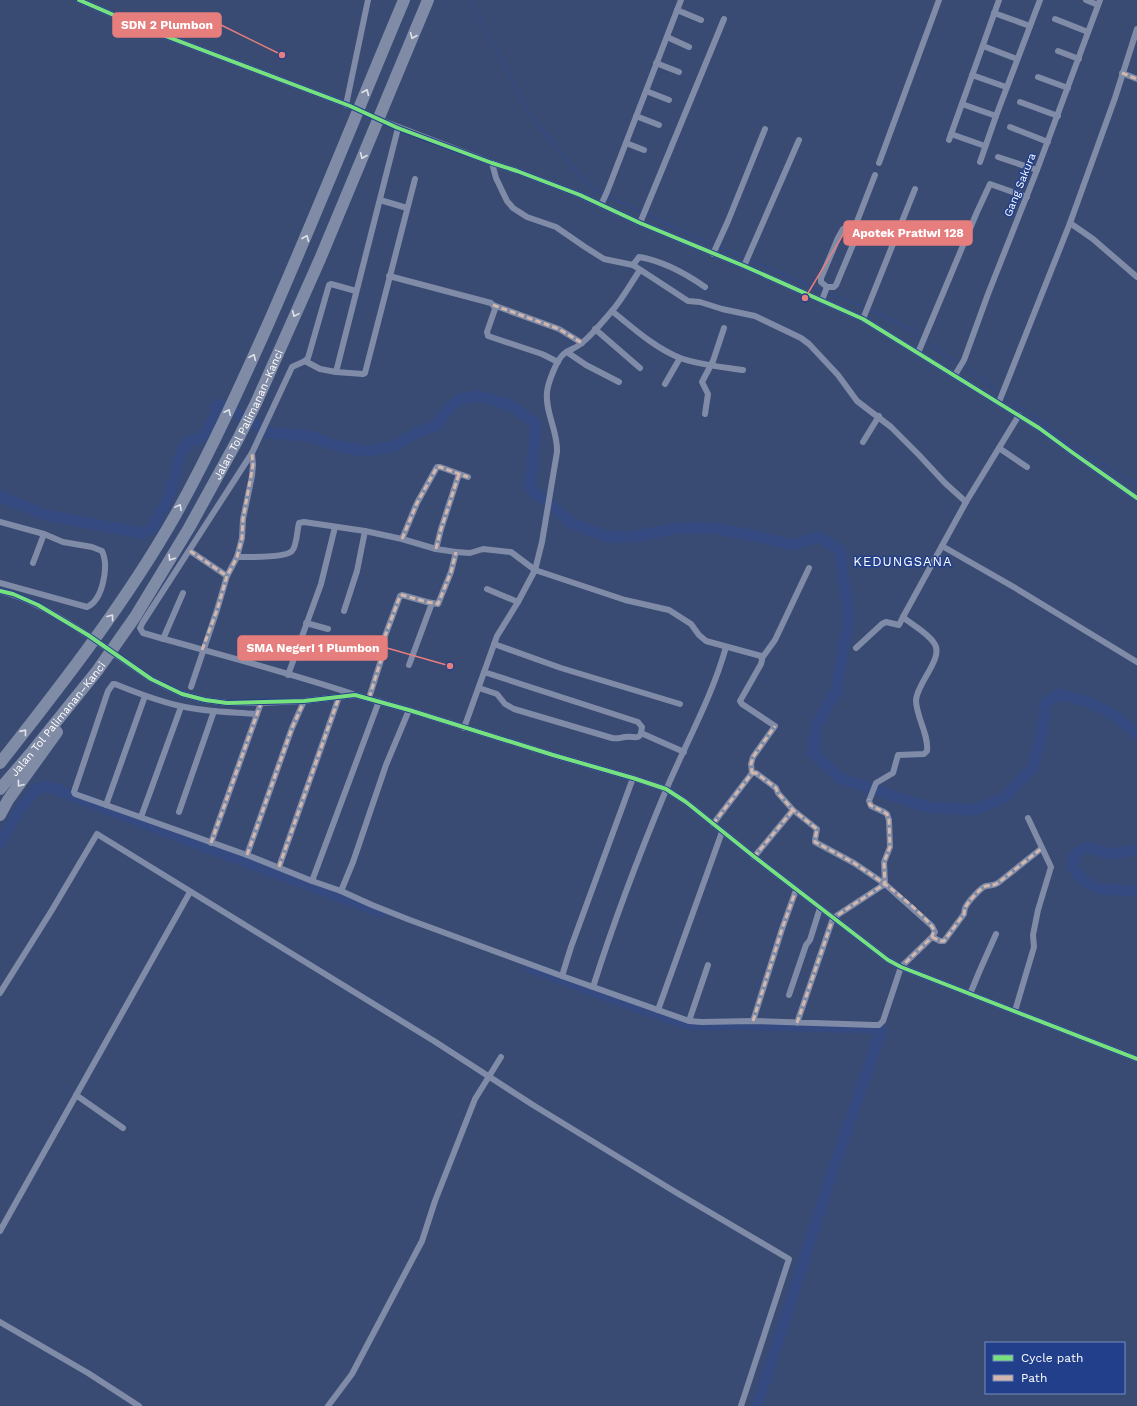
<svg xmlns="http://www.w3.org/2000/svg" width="1137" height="1406" font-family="'Work Sans',sans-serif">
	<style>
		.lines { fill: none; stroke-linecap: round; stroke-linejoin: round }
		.stream { stroke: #344a81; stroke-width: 2 }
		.river { stroke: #344a81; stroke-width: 11 }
		.minor-tunnel { stroke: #576588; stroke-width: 6; stroke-dasharray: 6 3; stroke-linecap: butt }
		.minor { stroke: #808ba7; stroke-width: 6 }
		.motorway { stroke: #808ba6; stroke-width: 12 }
		.minor-bridge { stroke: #808ba7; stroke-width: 6 }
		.quiet { stroke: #d1b7ad; stroke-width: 3; stroke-dasharray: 6 3; stroke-linecap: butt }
		.cycleway-casing { stroke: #213f8b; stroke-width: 6 }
		.cycleway { stroke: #77e17e; stroke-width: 4 }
		.oneway { stroke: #dfe2e9 }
		.labels { text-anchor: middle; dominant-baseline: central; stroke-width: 3; stroke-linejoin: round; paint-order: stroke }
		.street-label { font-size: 11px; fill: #fff; stroke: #213f8b }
		.quarter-label { font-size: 13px; letter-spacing: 1px; fill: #fff; stroke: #213f8b }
		.leader { fill: none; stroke: #e67e7e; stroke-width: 1.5 }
		.callout-dot { fill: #e67e7e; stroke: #213f8b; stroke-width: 1.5 }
		.callout { fill: #e67e7e; stroke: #e67e7e; stroke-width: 1.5 }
		.callout-label { font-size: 12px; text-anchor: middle; font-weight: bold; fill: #fff }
	</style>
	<rect width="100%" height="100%" fill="#394a73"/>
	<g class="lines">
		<g class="stream">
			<path d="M470,0L531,116L560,152L583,179L595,190L688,234L834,296L863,306"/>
			<path d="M872,310L912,330L940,352L970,370L1010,401L1038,419L1065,441L1137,485"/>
		</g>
		<g class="river">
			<path d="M0,496L45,515L141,533L152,529L170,494L181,453L188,441L200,439C207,431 217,418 216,407L220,404L270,433L309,436L334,445L364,451L393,447L418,432L437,425L447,410L459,399L479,396L510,405L536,424L530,487L535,494L544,499L571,523L609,537H632L677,528H715L755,536L793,545L818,537L840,550L849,619L836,691L816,726L813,753L840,778L927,807L975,810L1005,797L1033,767L1042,733L1045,704L1059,694L1086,701L1112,714L1137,734"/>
			<path d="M0,844C6,832 29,788 43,787C47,786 52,788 56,789L219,852L382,912"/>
			<path d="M1137,850L1110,854L1086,847L1074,855L1073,868L1082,880L1099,889L1137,891"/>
			<path d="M530,967L645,1010L692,1025L730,1024L874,1028L880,1029L881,1031L831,1176L757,1406"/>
		</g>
		<path class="minor-tunnel" d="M357,109L379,119"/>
		<g class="minor">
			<path d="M79,0L139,26L350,106"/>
			<path d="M1086,0L1098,5"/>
			<path d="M677,10L701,20"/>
			<path d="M994,13L1030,26"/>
			<path d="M1055,19L1088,32"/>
			<path d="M667,37L689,47"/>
			<path d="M983,46L1017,59"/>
			<path d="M1058,51L1079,59"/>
			<path d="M656,63L679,72"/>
			<path d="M1122,73L1137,79"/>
			<path d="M972,75L1006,87"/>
			<path d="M1038,77L1068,88"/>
			<path d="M646,91L669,100"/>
			<path d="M1020,102L1058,116"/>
			<path d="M962,104L996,116"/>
			<path d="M346,105L368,0"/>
			<path d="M636,116L659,125"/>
			<path d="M383,121L492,163L517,171L580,195L640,223L744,266L863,319L1039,428L1073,453L1137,498"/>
			<path d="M1010,127L1048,142"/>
			<path d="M951,134L985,146"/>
			<path d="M949,140L999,0"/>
			<path d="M626,143L644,150"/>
			<path d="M998,157L1037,170"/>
			<path d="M980,162L996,116L1040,0"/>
			<path d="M492,163L496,178L507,201L513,208L527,217L556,227L585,247L604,259L633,265L688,301L700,302L722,309L755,316L801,338L809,344L838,375L857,401L891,427L919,455L945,483L966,502"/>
			<path d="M879,163L939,0"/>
			<path d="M380,200L407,208"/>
			<path d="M601,205L607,192L681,0"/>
			<path d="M640,223L724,19"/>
			<path d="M1070,223L1093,239L1137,277"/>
			<path d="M713,254L728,221L765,129"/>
			<path d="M633,265L639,257C663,261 685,273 705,287"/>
			<path d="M744,266L799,140"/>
			<path d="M640,270C631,283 623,298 612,311C604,320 593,334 583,342C578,347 571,349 565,353C557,358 548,383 547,392C545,413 558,431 557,452L542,542L535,570L625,600L669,610L691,624L699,635L706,641L761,656L762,660L761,664L740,701L742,704L775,726L753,757L751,764L752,773L713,824"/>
			<path d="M389,276L491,303L494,306L495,309L487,332L488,336L542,354L558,362"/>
			<path d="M827,287L821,282V278L838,238L843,229L856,224L875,175"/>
			<path d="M822,300L827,287H834L836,285L857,235L856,224"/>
			<path d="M493,305L559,329L582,343"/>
			<path d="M612,311C633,328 655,348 680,358C699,365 724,367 743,370"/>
			<path d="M863,319L915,189"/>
			<path d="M595,329L640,368"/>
			<path d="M567,352L586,365L619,382"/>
			<path d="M918,353L977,212L990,184L1027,197"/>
			<path d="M305,361L320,369L336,372L398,128"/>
			<path d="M336,372L363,374L365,373L415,179"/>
			<path d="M955,375L964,360L988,294L1037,170L1100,0"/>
			<path d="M665,384L680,358"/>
			<path d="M999,402L1070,223L1115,98L1137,29"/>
			<path d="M705,414L708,394L702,382L713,361L724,328"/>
			<path d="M863,442L879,416"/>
			<path d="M999,448L1027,467"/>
			<path d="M0,522L44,534L33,563"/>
			<path d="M402,539L417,503L437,467H440L468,477"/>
			<path d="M942,546L1017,589L1137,662"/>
			<path d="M436,549L441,529L459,474"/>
			<path d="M190,551L227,576"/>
			<path d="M237,557C247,557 286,558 292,551C297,546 297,530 299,523L304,522L365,531L402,539L436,549L456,552L470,553L483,549L511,552L535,570L518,602L497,636L464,728"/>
			<path d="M0,583L87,607C103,600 109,566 102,551L92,547L63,542L44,534"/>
			<path d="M487,589L518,602"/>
			<path d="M0,591C32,599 60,618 88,635"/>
			<path d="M344,611L357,571L365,531"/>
			<path d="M306,623L328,629"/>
			<path d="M163,639L183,593"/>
			<path d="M494,644L561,668L680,704"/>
			<path d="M856,648L882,624L886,622L899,625L903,617"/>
			<path d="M116,655L151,679L167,687L182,694L205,700L227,703H261L304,701L355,695L409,710L553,755L633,778L666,789L686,802L752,855L888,960L901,967L1137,1059"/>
			<path d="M762,658L775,640L809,568"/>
			<path d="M409,665L432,603"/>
			<path d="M288,675L321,584L335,527"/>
			<path d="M191,687L217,610L227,576L237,557L242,538L243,519L252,476L253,465L252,453"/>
			<path d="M479,688L497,694L505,704L514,709L612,738C618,739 619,738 625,737C636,735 640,743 642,727L638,722L484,672"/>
			<path d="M353,694C284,671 213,653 143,633L140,628L143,622L252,453L292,367L305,361L308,358L329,285L331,284L356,291"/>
			<path d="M369,698L381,660V653L385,636L400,596L402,595L427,602L438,604L451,572L456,552"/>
			<path d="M257,714C232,712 205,712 180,706C158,701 137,693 115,684H113L108,691L74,792L75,794L247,855L312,881L341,891L372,905L410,920L562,976"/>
			<path d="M641,733L684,752"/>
			<path d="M752,773H756L776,788L778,793L793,810L817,829L815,840V842L854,863L885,884L884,862L890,847L889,820L887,814L884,812L871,806L869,801L876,783L893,773L898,755L924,754L927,751C929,734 916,717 916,700C917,683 945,657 934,643C928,633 912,625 903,617L966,502L1019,415"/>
			<path d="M633,778L571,947L562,976L689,1021L702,1022L753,1021L874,1025H879L883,1021L901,967L932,937L935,932L932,926L885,884L833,918L797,1023"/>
			<path d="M106,805L145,696"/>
			<path d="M179,812L214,711"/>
			<path d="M141,817L181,707"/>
			<path d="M211,843L261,703"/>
			<path d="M247,855L292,728L304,701"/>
			<path d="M754,857L793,810"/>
			<path d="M279,867L339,697"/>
			<path d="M312,881L379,701"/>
			<path d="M341,891L353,862L386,765L409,710"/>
			<path d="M932,937L940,941H944L964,914C964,913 965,908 965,908C967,903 981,887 986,886C991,885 993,886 998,883L1042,848"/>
			<path d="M593,987C614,921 639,855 666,790C686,743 712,697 726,647"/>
			<path d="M0,993L52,910L97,834L434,1041L533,1105L677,1193L789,1259L741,1406"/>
			<path d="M970,994L980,970L996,934"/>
			<path d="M789,995L806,945L810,940L820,908"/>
			<path d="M658,1010L722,832"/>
			<path d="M1015,1011L1034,947L1033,935L1038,910L1051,867L1028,818"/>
			<path d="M689,1021L708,965"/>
			<path d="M753,1021L782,929L796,890"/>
			<path d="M76,1095L123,1128"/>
			<path d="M0,1231L190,892"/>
			<path d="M0,1322L88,1373L139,1406"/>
			<path d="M328,1406L352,1374L422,1241L435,1201L475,1099L501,1057"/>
		</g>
		<g class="motorway">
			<path d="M0,763C63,683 126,602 176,514C211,451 240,387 269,322C316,215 359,107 404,0"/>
			<path id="s1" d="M0,789L31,753L97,671L135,617L189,528L238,439L256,403L320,259L428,0"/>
			<path d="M0,815L8,800L57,732"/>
		</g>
		<path class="minor-bridge" d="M88,635L116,655"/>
		<g class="quiet">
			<path d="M1122,73L1137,79"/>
			<path d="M493,305L559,329L582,343"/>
			<path d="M402,539L417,503L437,467H440L468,477"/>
			<path d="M436,549L441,529L459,474"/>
			<path d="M190,551L227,576"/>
			<path d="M202,650L217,610L227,576L237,557L242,538L243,519L253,465L252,453"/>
			<path d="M369,698L381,660V653L385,636L400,596L402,595L427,602L438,604L451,572L456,552"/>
			<path d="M752,773H756L776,788L778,793L793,810L817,829L815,840V842L854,863L885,884L884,862L890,847L889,820L887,814L884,812L870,805L869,799"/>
			<path d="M713,824L752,773L751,764L753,757L775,726"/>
			<path d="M211,843L261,703"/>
			<path d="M247,855L292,728L304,701"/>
			<path d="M754,857L793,810"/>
			<path d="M279,867L339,697"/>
			<path d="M932,937L940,941H944L964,914C964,913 965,908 965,908C967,903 981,887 986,886C991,885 993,886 998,883L1042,848"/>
			<path d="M753,1021L782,929L796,890"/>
			<path d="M797,1023L833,918L885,884C897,893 928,918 934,930L932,937L901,967"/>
		</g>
		<defs>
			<g id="cycleway">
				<path d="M79,0L139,26L350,106L398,128L492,163L517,171L580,195L640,223L744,266L863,319L1039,428L1073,453L1137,498"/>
				<path d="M0,591L13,594L38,605L88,635L151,679L182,694L205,700L227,703L304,701L355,695L409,710L553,755L633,778L666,789L686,802L752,855L888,960L901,967L1137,1059"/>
			</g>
		</defs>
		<use href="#cycleway" class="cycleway-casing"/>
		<use href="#cycleway" class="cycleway"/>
	</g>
	<defs><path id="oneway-chevron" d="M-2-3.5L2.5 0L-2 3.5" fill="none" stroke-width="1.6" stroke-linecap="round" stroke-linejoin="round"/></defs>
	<g class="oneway">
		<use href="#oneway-chevron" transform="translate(413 36) rotate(113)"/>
		<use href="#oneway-chevron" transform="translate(366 92) rotate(-67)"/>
		<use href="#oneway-chevron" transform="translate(363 156) rotate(113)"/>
		<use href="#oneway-chevron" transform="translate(306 238) rotate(-68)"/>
		<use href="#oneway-chevron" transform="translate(295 314) rotate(114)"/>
		<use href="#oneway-chevron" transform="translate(253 357) rotate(-66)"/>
		<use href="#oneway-chevron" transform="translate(228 412) rotate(-64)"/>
		<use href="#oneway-chevron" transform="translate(179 507) rotate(-62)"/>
		<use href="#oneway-chevron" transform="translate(171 558) rotate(122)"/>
		<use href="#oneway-chevron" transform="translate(111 617) rotate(-53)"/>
		<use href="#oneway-chevron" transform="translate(24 732) rotate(-51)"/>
		<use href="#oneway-chevron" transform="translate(20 784) rotate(127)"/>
	</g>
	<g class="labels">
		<g class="street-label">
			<text transform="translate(1020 185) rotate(-68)">Gang Sakura</text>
			<text stroke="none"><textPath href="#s1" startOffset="451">Jalan Tol Palimanan–Kanci</textPath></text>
			<text stroke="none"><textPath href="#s1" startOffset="91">Jalan Tol Palimanan–Kanci</textPath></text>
		</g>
		<g class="quarter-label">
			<text x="903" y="561">KEDUNGSANA</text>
		</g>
	</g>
	<path class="leader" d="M282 55L221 25M805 298L844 233M450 666L387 648"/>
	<g class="callout-dot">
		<circle cx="282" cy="55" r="4"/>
		<circle cx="805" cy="298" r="4"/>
		<circle cx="450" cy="666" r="4"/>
	</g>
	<g class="callout">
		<rect x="113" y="13" width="108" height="24" rx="4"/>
		<rect x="844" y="221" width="128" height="24" rx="4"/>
		<rect x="238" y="636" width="149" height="24" rx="4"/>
	</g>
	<g class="callout-label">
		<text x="167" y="29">SDN 2 Plumbon</text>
		<text x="908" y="237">Apotek Pratiwi 128</text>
		<text x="313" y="652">SMA Negeri 1 Plumbon</text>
	</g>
	<rect x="985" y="1342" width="140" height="52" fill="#213f8b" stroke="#7a8cb9"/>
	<rect x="993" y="1355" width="20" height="6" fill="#77e17e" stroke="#7a8cb9"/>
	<text x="1021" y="1362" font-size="12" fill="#ffffff">Cycle path</text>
	<rect x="993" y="1375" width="20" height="6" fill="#d1b7ad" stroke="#7a8cb9"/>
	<text x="1021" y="1382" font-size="12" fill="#ffffff">Path</text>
</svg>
